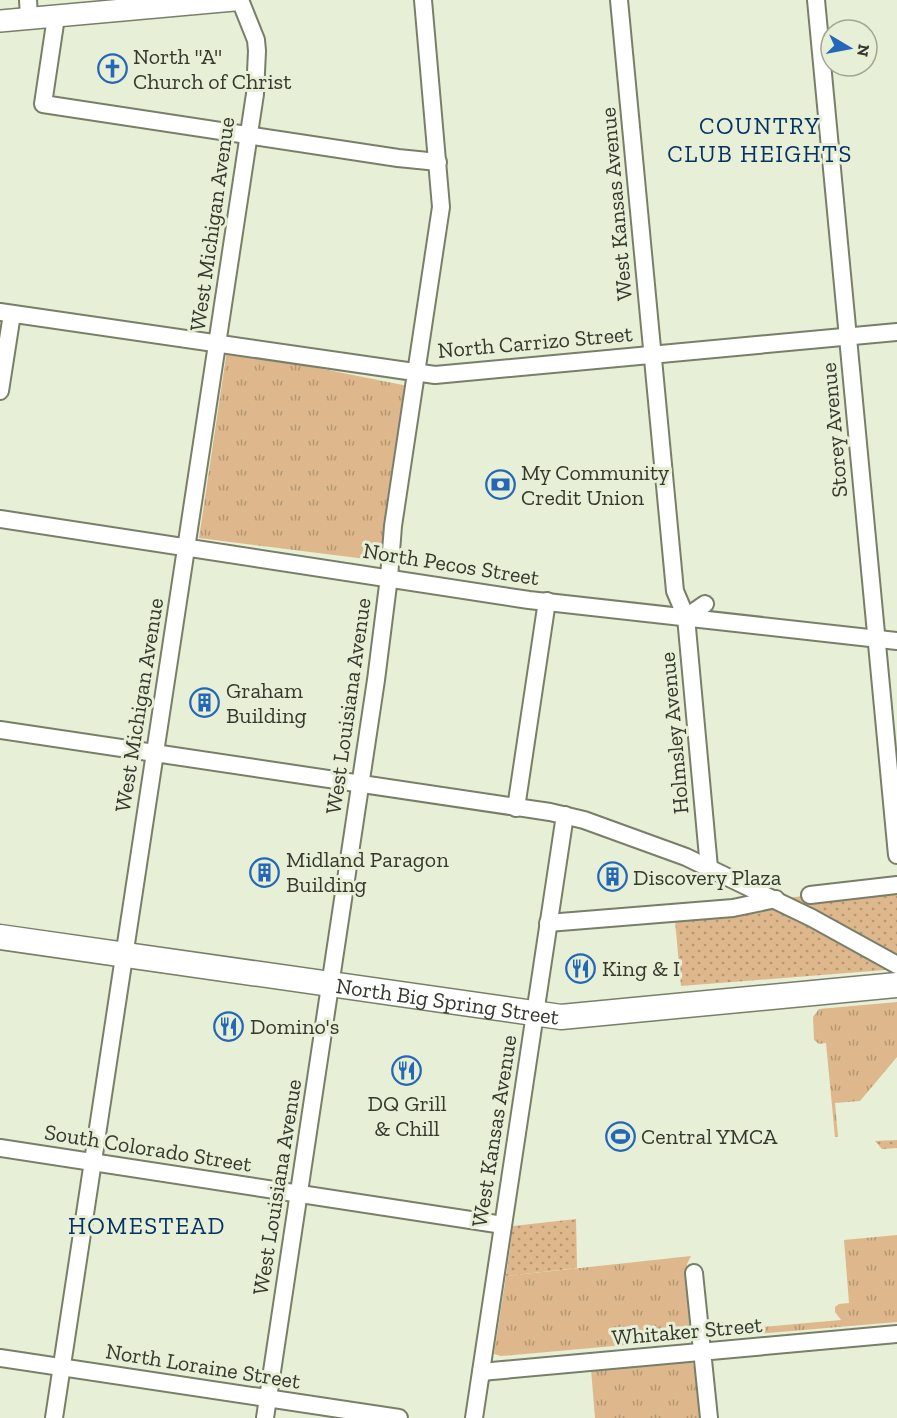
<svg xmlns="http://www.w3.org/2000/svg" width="897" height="1418" font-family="'Zilla Slab',serif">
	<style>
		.grass { fill: url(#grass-tufts) }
		.park { fill: url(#park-dots) }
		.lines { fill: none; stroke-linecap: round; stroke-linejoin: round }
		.minor-casing { stroke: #787f69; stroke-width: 20 }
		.major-casing { stroke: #787f69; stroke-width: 24 }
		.highway-casing { stroke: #787f69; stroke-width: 27 }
		.minor { stroke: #fff; stroke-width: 16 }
		.major { stroke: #fff; stroke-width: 21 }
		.highway { stroke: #fff; stroke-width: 24 }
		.labels { text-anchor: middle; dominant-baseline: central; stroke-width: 6; stroke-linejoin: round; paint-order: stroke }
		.poi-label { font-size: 22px; fill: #35382e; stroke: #e7efd6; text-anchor: start }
		.street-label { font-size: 22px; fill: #35382e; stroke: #e7efd6 }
		.neighbourhood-label { font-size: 24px; letter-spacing: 1.5px; fill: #053164; stroke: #e7efd6 }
	</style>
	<defs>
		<pattern id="grass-tufts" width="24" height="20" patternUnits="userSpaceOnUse" patternTransform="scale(1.5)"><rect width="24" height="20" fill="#deb78c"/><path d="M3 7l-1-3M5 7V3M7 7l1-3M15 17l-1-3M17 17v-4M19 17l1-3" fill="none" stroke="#b59673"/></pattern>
		<pattern id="park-dots" width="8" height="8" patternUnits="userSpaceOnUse" patternTransform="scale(1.5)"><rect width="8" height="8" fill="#deb78c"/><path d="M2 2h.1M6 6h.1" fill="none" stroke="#b59673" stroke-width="1.8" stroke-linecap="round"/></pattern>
	</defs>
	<rect width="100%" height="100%" fill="#e7efd6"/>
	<g class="grass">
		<path d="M227,350L408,386L382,561L199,538Z"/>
		<path d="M897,1002V1057L860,1101L835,1103L838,1137H835L826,1043L819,1044L814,1040L813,1017L819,1009Z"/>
		<path d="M897,1235V1322L719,1337L713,1335L710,1330L711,1322C721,1319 723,1321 730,1330L841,1320L835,1312V1307L839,1304L849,1303L844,1240Z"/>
		<path d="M691,1256L687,1264L693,1328L689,1336L681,1340L501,1356L494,1354L506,1276Z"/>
		<path d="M692,1362L695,1369L701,1418H595L591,1369Z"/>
	</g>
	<g class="park">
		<path d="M897,886V969L681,986L674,910Z"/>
		<path d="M897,1140V1148L882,1149L875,1141Z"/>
		<path d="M576,1219L577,1268L506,1276L513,1226Z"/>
	</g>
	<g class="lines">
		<defs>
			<g id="minor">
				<path d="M28,0L29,18"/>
				<path d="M619,0L675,591L686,617"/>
				<path d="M816,0L897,855"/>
				<path d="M56,17L43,104L398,158L438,162"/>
				<path d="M0,312L435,375L897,332"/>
				<path d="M0,391L12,314"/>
				<path d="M0,519L529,600L897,641"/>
				<path d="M705,604L686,617L709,868"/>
				<path d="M0,730L550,812L584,820L686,857L812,918L897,965"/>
				<path d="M516,808L547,601"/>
				<path d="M810,895L897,885"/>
				<path d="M548,923L733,908L776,899"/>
				<path d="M0,1148L503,1225"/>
				<path d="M694,1273L709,1418"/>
				<path d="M0,1358L399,1418"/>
				<path d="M481,1372L897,1334"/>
				<path d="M54,1418L255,94L257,51L256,40L240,0"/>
				<path d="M265,1418L376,680L389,577L393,526L441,207L423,0"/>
				<path d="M474,1418L565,815"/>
			</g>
			<path id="major" d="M0,21L234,0"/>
			<g id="highway">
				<path id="s1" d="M0,937L561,1017L897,985"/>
			</g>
		</defs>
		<use href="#minor" class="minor-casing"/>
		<use href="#major" class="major-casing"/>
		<use href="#highway" class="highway-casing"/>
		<use href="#minor" class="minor"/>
		<use href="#major" class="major"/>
		<use href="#highway" class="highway"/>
	</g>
	<defs>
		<symbol id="church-ring" viewBox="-11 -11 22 22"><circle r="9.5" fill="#e7efd6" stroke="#2467b8" stroke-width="1.5"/><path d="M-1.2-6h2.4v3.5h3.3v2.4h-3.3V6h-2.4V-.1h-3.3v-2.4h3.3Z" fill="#2467b8"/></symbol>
		<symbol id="bank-ring" viewBox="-11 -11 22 22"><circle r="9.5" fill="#e7efd6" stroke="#2467b8" stroke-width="1.5"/><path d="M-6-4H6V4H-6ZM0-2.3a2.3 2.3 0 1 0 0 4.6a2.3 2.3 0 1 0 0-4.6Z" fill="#2467b8"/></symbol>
		<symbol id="building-ring" viewBox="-11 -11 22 22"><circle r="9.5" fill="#e7efd6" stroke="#2467b8" stroke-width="1.5"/><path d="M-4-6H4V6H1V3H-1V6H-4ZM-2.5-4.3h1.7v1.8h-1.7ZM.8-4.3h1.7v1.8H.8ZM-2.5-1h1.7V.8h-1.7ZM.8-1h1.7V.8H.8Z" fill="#2467b8"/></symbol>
		<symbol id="restaurant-ring" viewBox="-11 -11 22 22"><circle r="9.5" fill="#e7efd6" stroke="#2467b8" stroke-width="1.5"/><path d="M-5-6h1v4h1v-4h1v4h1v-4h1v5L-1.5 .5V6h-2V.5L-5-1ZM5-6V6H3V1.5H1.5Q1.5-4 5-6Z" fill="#2467b8"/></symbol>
		<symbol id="stadium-ring" viewBox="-11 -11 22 22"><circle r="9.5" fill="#e7efd6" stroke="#2467b8" stroke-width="1.5"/><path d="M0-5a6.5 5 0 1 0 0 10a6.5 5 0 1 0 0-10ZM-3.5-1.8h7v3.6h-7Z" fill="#2467b8"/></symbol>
	</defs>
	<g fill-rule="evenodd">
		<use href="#church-ring" x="96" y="52" width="33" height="33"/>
		<use href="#bank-ring" x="484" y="468" width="33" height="33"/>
		<use href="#building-ring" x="188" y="686" width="33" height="33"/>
		<use href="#building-ring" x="248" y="856" width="33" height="33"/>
		<use href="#building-ring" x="596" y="860" width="33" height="33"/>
		<use href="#restaurant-ring" x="564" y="952" width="33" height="33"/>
		<use href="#restaurant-ring" x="212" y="1010" width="33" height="33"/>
		<use href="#restaurant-ring" x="390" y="1054" width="33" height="33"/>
		<use href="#stadium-ring" x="604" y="1120" width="33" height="33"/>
	</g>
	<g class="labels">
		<g class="poi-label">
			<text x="133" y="56">North "A"<tspan x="133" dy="25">Church of Christ</tspan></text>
			<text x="521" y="472">My Community<tspan x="521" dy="25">Credit Union</tspan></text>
			<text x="226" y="690">Graham<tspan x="226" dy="25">Building</tspan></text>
			<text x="286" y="859">Midland Paragon<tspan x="286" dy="25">Building</tspan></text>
			<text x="633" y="877">Discovery Plaza</text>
			<text x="602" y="968">King &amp; I</text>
			<text x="250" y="1026">Domino's</text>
			<text x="407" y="1103" text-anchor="middle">DQ Grill<tspan x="407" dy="25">&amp; Chill</tspan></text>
			<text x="641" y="1136">Central YMCA</text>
		</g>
		<g class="street-label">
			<text transform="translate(616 204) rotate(-95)">West Kansas Avenue</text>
			<text transform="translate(212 224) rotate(-82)">West Michigan Avenue</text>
			<text transform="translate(535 342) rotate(-5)">North Carrizo Street</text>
			<text transform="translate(834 430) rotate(-95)">Storey Avenue</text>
			<text transform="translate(451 564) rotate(9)">North Pecos Street</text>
			<text transform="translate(139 705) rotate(-81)">West Michigan Avenue</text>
			<text transform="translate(348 706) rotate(-82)">West Louisiana Avenue</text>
			<text transform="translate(674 733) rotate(-95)">Holmsley Avenue</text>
			<text stroke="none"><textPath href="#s1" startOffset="452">North Big Spring Street</textPath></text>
			<text transform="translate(494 1131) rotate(-81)">West Kansas Avenue</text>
			<text transform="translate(148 1148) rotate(9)">South Colorado Street</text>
			<text transform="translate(277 1187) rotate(-81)">West Louisiana Avenue</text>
			<text transform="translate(687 1331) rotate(-5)">Whitaker Street</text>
			<text transform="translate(203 1366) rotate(9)">North Loraine Street</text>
		</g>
		<g class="neighbourhood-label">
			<text x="760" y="125">COUNTRY<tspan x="760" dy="28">CLUB HEIGHTS</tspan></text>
			<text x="147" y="1225">HOMESTEAD</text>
		</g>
	</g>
	<g transform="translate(849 48) rotate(100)"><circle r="28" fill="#e7efd6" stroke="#a0a693" stroke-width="1.5"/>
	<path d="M0-4.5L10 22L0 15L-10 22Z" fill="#2467b8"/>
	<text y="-9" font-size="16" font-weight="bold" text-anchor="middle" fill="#35382e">N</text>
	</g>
</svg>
